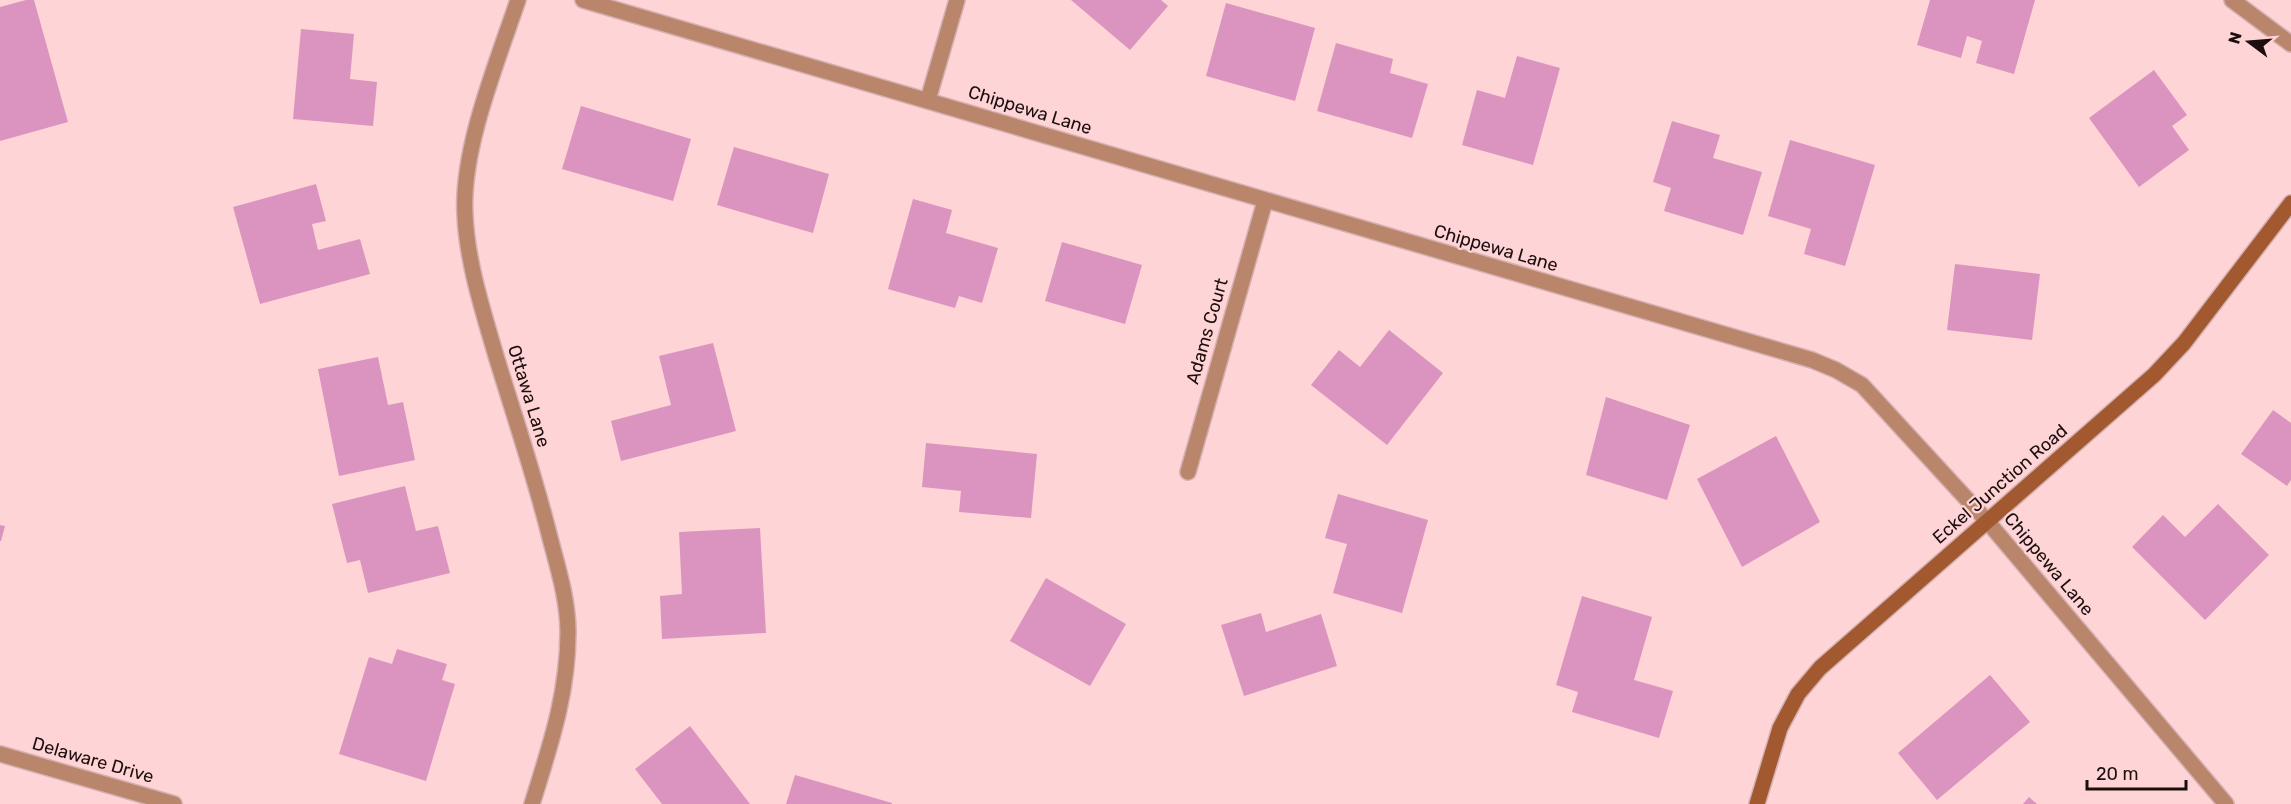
<svg xmlns="http://www.w3.org/2000/svg" width="2291" height="804" font-family="Rubik,sans-serif">
	<style>
		.building { fill: #db94bf }
		.lines { fill: none; stroke-linecap: round; stroke-linejoin: round }
		.street-casing { stroke: #d5b0b2; stroke-width: 18 }
		.secondary-casing { stroke: #d5b0b2; stroke-width: 18 }
		.street { stroke: #b9866c; stroke-width: 15 }
		.secondary { stroke: #a25930; stroke-width: 15 }
		.labels { text-anchor: middle; dominant-baseline: central; stroke-width: 4.5; stroke-linejoin: round; paint-order: stroke }
		.street-label { font-size: 18px; fill: #1c0e0f; stroke: #fed4d6 }
	</style>
	<rect width="100%" height="100%" fill="#fed4d6"/>
	<g class="building">
		<path d="M26,0H34L68,122L0,141V7Z"/>
		<path d="M1071,0H1161L1168,6L1130,50Z"/>
		<path d="M1930,0H2035L2014,74L1976,63L1982,41L1967,36L1961,58L1917,45Z"/>
		<path d="M1226,3L1315,28L1295,101L1206,76Z"/>
		<path d="M301,29L354,34L350,79L377,82L373,126L293,119Z"/>
		<path d="M1336,43L1393,59L1390,73L1428,84L1412,138L1317,111Z"/>
		<path d="M1517,56L1560,68L1533,165L1462,145L1477,90L1505,98Z"/>
		<path d="M2154,70L2187,115L2172,126L2189,150L2139,187L2089,118Z"/>
		<path d="M581,106L691,139L673,201L562,169Z"/>
		<path d="M1672,121L1720,135L1713,158L1762,172L1743,235L1664,211L1671,188L1653,182Z"/>
		<path d="M1790,140L1875,165L1845,266L1804,254L1811,229L1768,216Z"/>
		<path d="M734,147L829,174L813,233L717,205Z"/>
		<path d="M316,184L326,221L312,224L318,250L360,239L370,274L260,304L233,207Z"/>
		<path d="M913,199L952,210L946,233L998,248L982,303L959,296L955,308L888,289Z"/>
		<path d="M1062,242L1142,265L1125,324L1045,301Z"/>
		<path d="M1955,264L2040,274L2032,340L1947,330Z"/>
		<path d="M1389,330L1443,373L1387,445L1311,385L1339,350L1360,367Z"/>
		<path d="M713,343L736,431L621,461L611,421L671,405L659,356Z"/>
		<path d="M378,357L388,405L403,402L415,460L339,476L318,369Z"/>
		<path d="M1606,397L1690,425L1667,500L1586,475Z"/>
		<path d="M2273,410L2291,423V480L2287,486L2241,454Z"/>
		<path d="M1776,436L1820,522L1742,567L1697,479Z"/>
		<path d="M926,443L1037,454L1031,518L959,512L961,491L922,487Z"/>
		<path d="M405,486L416,531L438,526L450,573L368,593L360,560L347,563L332,504Z"/>
		<path d="M1338,494L1428,520L1402,613L1333,593L1347,544L1325,538Z"/>
		<path d="M2218,504L2269,555L2205,620L2132,547L2163,515L2185,537Z"/>
		<path d="M0,525L5,526L1,541H0Z"/>
		<path d="M760,528L766,633L662,639L660,596L682,594L679,532Z"/>
		<path d="M1046,578L1126,624L1090,686L1010,641Z"/>
		<path d="M1582,596L1652,617L1634,680L1673,691L1659,738L1572,712L1578,692L1556,685Z"/>
		<path d="M1261,613L1266,632L1321,614L1337,666L1244,696L1221,625Z"/>
		<path d="M397,649L447,664L442,680L455,684L426,781L339,754L369,657L392,664Z"/>
		<path d="M1990,675L2030,722L1937,800L1898,753Z"/>
		<path d="M690,726L750,804H662L635,769Z"/>
		<path d="M795,775L892,803V804H786Z"/>
		<path d="M2029,797L2037,804H2023Z"/>
	</g>
	<g class="lines">
		<defs>
			<g id="street">
				<path d="M518,0C497,63 461,149 465,215C467,262 483,311 496,356C514,415 534,474 549,534C557,565 568,599 568,632C568,694 550,746 532,804"/>
				<path d="M583,0L1812,360L1836,370L1862,385L1987,521L2226,804"/>
				<path d="M2232,0L2291,44"/>
				<path d="M928,100L957,0"/>
				<path d="M1188,472L1265,201"/>
				<path d="M0,754L174,804"/>
			</g>
			<path id="secondary" d="M1757,804L1780,728L1798,694L1820,668L2154,375L2184,343L2291,203"/>
		</defs>
		<use href="#street" class="street-casing"/>
		<use href="#secondary" class="secondary-casing"/>
		<use href="#street" class="street"/>
		<use href="#secondary" class="secondary"/>
	</g>
	<g class="labels">
		<g class="street-label">
			<text transform="translate(1030 110) rotate(17)">Chippewa Lane</text>
			<text transform="translate(1496 248) rotate(16)">Chippewa Lane</text>
			<text transform="translate(1207 331) rotate(-74)">Adams Court</text>
			<text transform="translate(529 396) rotate(73)">Ottawa Lane</text>
			<text transform="translate(2000 484) rotate(-41)">Eckel Junction Road</text>
			<text transform="translate(2049 564) rotate(50)">Chippewa Lane</text>
			<text transform="translate(93 760) rotate(16)">Delaware Drive</text>
		</g>
	</g>
	<g transform="translate(2249 42) rotate(286)" stroke="#fed4d6" stroke-width="4.5" paint-order="stroke">
	<path d="M0-4.5L10 22L0 15L-10 22Z" fill="#1c0e0f"/>
	<text y="-9" font-size="16" font-weight="bold" text-anchor="middle" fill="#1c0e0f">N</text>
	</g>
	<path d="M2087 780v9h99v-9" fill="none" stroke="#1c0e0f" stroke-width="3"/>
	<text x="2096" y="780" font-size="18" fill="#1c0e0f" stroke="#fed4d6" stroke-width="4.5" paint-order="stroke">20 m</text>
</svg>
